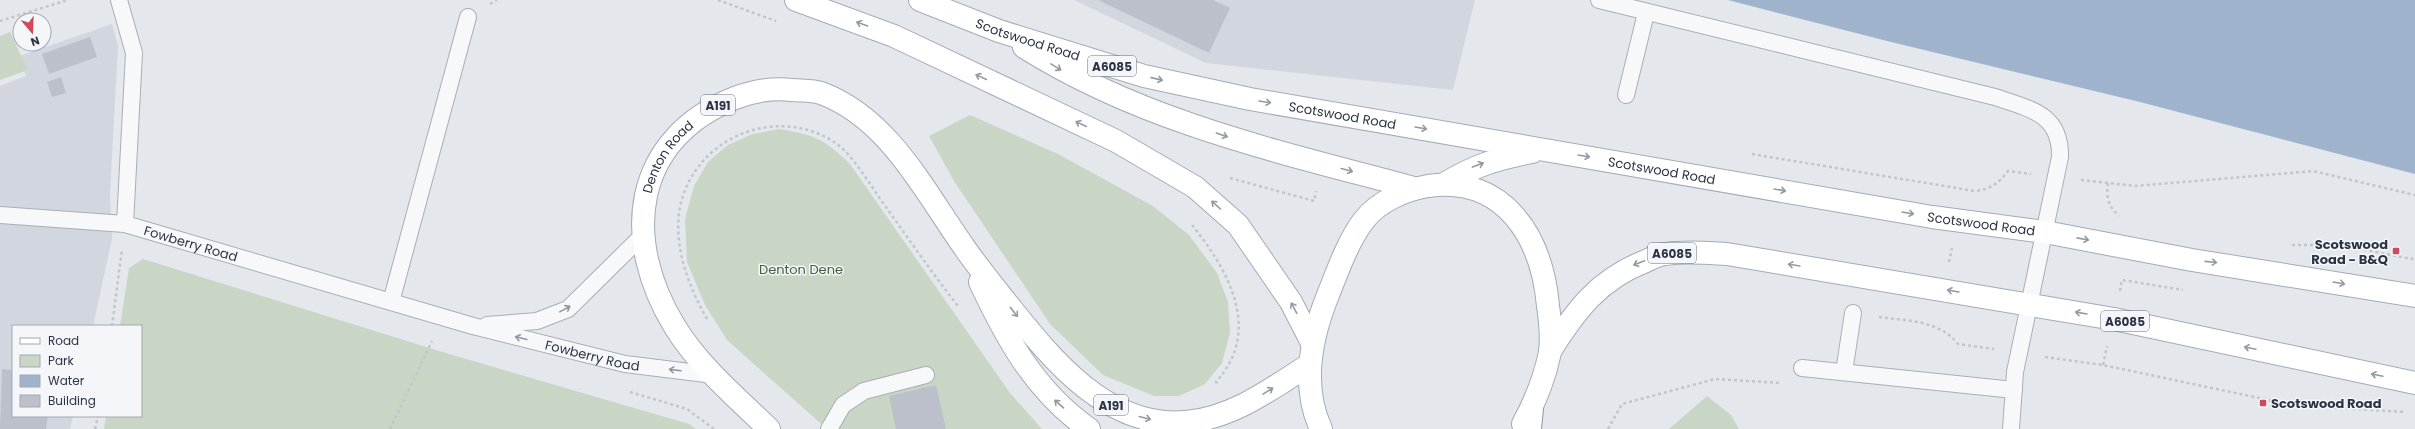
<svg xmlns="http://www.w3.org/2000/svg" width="2415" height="429" font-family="Poppins,sans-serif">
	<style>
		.built { fill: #d2d6de }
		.green { fill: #c9d6c5 }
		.water { fill: #9fb4cc }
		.building { fill: #bbc0ca }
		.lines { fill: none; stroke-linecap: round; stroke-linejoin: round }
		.service-casing { stroke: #a9aeb7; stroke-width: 18 }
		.primary-casing { stroke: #a3abb8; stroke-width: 24 }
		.trunk-casing { stroke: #8b94a3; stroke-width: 24 }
		.path { stroke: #c2c5cb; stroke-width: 2.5; stroke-dasharray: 3 3; stroke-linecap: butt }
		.service { stroke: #f7f8fa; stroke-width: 16 }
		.primary { stroke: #fff; stroke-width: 22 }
		.trunk { stroke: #fff; stroke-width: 22 }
		.oneway { stroke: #959aa2 }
		.oneway2 { stroke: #9196a0 }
		.poi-dot { fill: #d1495b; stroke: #f4f6f9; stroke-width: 1.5 }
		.labels { text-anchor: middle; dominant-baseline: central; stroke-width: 3; stroke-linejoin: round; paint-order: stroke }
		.shield { fill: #f4f6f9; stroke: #676e7b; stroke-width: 1 }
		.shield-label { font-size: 12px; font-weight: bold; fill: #2b3445 }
		.street-label { font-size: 13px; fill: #2b3445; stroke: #f4f6f9 }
		.poi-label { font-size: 13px; font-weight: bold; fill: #2b3445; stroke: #f4f6f9; text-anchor: end }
		.park-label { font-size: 13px; fill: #3f6138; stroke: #f4f6f9 }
	</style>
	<rect width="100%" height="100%" fill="#e4e7ec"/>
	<g class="built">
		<path d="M1074,0H1475L1453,90L1206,63Z"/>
		<path d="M112,24L118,46L110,193L112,239L93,326H13V416H73L70,429H0V86L26,76L20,56Z"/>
	</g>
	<g class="green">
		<path d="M10,32L28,70L0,80V36Z"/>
		<path d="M970,115L1058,154L1153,206L1189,235L1217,273L1228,302L1230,333L1222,363L1205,384L1179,396H1154L1103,375L1050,324L954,181L929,136Z"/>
		<path d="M779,129C815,135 824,139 850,164L1010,393L1042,429H827L727,340L705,305L687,262L685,219L694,186L708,162L728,145L753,134Z"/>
		<path d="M143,259L449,354L689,424L696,429H104L106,416H141V326H120L129,268Z"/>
		<path d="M1707,396L1731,415L1739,429H1669Z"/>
	</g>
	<path class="water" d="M1728,0H2415V174L2140,102L1887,41Z"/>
	<g class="building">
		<path d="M1098,0H1213L1230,8L1209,53Z"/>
		<path d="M90,37L97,57L49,74L42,54Z"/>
		<path d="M61,77L66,93L52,97L47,82Z"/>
		<path d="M2,369L13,370V416H48L46,429H0Z"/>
		<path d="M936,385L946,429H896L889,396Z"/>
	</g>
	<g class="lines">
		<defs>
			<g id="service">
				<path id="s1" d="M119,0L134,53L125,224L473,326L625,364L714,375"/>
				<path d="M1599,0L1995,97C2029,109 2061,113 2060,157L2015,372L2011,429"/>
				<path d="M1626,95L1646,13"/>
				<path d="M0,215L125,224"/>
				<path d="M391,302L468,17"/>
				<path d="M487,325L537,321L568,309L642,236"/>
				<path d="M1802,368L2014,390"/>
				<path d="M1844,372L1853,313"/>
				<path d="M829,429L843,405L864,391L926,375"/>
			</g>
			<g id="primary">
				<path d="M796,0L894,36L1116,141L1195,187L1238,225L1291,302L1312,343"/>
				<path id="s2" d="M920,0L999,31L1144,76L1250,99L1932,217L2045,232L2192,260L2415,296"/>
				<path d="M1024,47C1143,122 1280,152 1414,188"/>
				<path d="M1444,184C1476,165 1496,159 1532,152"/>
				<path d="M980,282C1007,340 1036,392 1089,429"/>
				<path d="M1550,351C1576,310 1599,279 1646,261C1652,258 1659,254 1666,254C1686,251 1707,253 1727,254L2114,319L2415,383"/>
				<path id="s3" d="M769,429C736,397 699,366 675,327C621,239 632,139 735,98C753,91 774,88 792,90C801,91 812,90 821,93C889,118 925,192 964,247C977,266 992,284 1006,302C1050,357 1106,429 1186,422C1233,418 1271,389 1310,364"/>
				<path d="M1321,429C1301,386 1311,337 1328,295C1338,270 1348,241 1364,220C1379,201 1405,190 1428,186C1505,175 1542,238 1548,306C1550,320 1552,338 1550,352C1545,377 1535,402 1523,424"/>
			</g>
			<path id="trunk" d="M1530,429L1532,408"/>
		</defs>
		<use href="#service" class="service-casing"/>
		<use href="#primary" class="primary-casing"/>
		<use href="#trunk" class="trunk-casing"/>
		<g class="path">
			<path d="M718,0L776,21"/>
			<path d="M490,4L497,0"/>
			<path d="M0,21L68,0"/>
			<path d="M1752,154L1974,191C1990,190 1999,183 2008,171L2031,174"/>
			<path d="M1230,178L1314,201L1316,191"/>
			<path d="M2081,180L2136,186L2313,171L2415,195"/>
			<path d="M2108,183C2106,197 2108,206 2119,216"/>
			<path d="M1192,225C1228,270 1263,330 1216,382L1219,385"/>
			<path d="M2292,245H2342L2411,259L2415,258"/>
			<path d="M1949,262L1952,248"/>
			<path d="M2120,291L2122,280L2183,290"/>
			<path d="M1879,317C1907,321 1939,320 1958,344L1994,349"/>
			<path d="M707,319C688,285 673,246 680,207C694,138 776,104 834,142C853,154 870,185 883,203C908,238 932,273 958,306"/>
			<path d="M112,326L122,249"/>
			<path d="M2045,357L2103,365L2292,405L2405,412"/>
			<path d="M2103,365L2107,346"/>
			<path d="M630,392L687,409L714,429"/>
			<path d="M95,429L98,416"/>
			<path d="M390,429L432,341"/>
			<path d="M1608,429L1622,404L1715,379L1781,383"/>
		</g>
		<use href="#service" class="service"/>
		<use href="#primary" class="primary"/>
		<use href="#trunk" class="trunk"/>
	</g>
	<defs><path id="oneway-shaft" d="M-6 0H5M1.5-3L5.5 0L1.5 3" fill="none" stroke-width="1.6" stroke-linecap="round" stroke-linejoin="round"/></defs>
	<g class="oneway">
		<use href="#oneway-shaft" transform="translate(862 24) rotate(-160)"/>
		<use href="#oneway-shaft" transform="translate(1056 67) rotate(31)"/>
		<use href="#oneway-shaft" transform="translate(981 77) rotate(-155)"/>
		<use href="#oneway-shaft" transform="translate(1157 79) rotate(13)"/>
		<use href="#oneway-shaft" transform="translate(1265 102) rotate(9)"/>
		<use href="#oneway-shaft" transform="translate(1081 124) rotate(-155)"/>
		<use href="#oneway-shaft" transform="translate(1421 128) rotate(10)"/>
		<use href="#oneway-shaft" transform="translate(1222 135) rotate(19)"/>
		<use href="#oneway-shaft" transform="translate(1584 156) rotate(10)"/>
		<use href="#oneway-shaft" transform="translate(1478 165) rotate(-20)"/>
		<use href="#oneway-shaft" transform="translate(1347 170) rotate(15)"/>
		<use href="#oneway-shaft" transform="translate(1780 190) rotate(10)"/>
		<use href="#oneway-shaft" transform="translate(1216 205) rotate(-138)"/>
		<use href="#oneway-shaft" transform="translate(1908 213) rotate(10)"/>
		<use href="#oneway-shaft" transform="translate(2083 239) rotate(11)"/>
		<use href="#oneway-shaft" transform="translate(2211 262) rotate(6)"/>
		<use href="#oneway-shaft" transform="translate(1639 263) rotate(159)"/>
		<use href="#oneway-shaft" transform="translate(1794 265) rotate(-171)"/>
		<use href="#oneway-shaft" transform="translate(2339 283) rotate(10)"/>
		<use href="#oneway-shaft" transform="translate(1953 291) rotate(-170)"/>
		<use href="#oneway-shaft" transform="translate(1294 308) rotate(-118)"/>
		<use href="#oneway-shaft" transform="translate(1014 312) rotate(52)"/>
		<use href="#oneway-shaft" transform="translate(2081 313) rotate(-170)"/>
		<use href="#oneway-shaft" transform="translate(2250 348) rotate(-168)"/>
		<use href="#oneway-shaft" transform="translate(2377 375) rotate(-168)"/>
		<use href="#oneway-shaft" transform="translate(1268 391) rotate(-32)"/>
		<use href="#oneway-shaft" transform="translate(1059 404) rotate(-139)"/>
		<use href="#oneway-shaft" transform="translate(1145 418) rotate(14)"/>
	</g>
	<g class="oneway2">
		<use href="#oneway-shaft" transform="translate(565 309) rotate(-29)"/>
		<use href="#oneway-shaft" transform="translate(521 338) rotate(-166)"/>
		<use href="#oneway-shaft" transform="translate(675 370) rotate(-173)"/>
	</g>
	<g class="poi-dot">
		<rect x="2392" y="247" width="8" height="8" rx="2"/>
		<rect x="2259" y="399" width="8" height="8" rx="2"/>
	</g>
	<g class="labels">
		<g class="shield">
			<rect x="1088" y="56" width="48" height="20" rx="3"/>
			<rect x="701" y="95" width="34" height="20" rx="3"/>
			<rect x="1648" y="243" width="48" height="20" rx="3"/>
			<rect x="2101" y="311" width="48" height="20" rx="3"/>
			<rect x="1094" y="395" width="34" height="20" rx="3"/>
		</g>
		<g class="shield-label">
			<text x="1112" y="66">A6085</text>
			<text x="718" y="105">A191</text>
			<text x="1672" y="253">A6085</text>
			<text x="2125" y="321">A6085</text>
			<text x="1111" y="405">A191</text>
		</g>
		<g class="street-label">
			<text stroke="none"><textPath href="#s2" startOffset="115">Scotswood Road</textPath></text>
			<text stroke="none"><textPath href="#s2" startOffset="439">Scotswood Road</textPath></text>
			<text stroke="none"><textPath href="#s3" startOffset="322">Denton Road</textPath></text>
			<text stroke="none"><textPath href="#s2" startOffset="763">Scotswood Road</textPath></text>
			<text stroke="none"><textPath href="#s2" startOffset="1087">Scotswood Road</textPath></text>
			<text stroke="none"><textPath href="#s1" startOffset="295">Fowberry Road</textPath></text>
			<text stroke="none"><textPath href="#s1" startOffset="712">Fowberry Road</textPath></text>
		</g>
		<g class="poi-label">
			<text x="2388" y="244">Scotswood<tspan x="2388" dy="15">Road - B&amp;Q</tspan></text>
			<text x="2271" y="403" text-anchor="start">Scotswood Road</text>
		</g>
		<g class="park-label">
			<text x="801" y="269">Denton Dene</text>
		</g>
	</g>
	<rect x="12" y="325" width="130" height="92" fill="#f4f6f9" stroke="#a4a8b1"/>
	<rect x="20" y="338" width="20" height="6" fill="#ffffff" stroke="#a4a8b1"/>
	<text x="48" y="345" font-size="12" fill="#2b3445">Road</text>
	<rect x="20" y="355" width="20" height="12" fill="#c9d6c5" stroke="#a4a8b1"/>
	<text x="48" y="365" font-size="12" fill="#2b3445">Park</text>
	<rect x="20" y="375" width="20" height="12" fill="#9fb4cc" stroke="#a4a8b1"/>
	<text x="48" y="385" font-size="12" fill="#2b3445">Water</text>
	<rect x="20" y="395" width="20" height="12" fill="#bbc0ca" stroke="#a4a8b1"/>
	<text x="48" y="405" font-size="12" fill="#2b3445">Building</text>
	<g transform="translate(32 32) rotate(161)"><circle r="19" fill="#f4f6f9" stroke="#a4a8b1"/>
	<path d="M0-3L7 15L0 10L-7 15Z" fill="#d1495b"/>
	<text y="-6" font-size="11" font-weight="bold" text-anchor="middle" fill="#2b3445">N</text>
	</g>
</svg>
